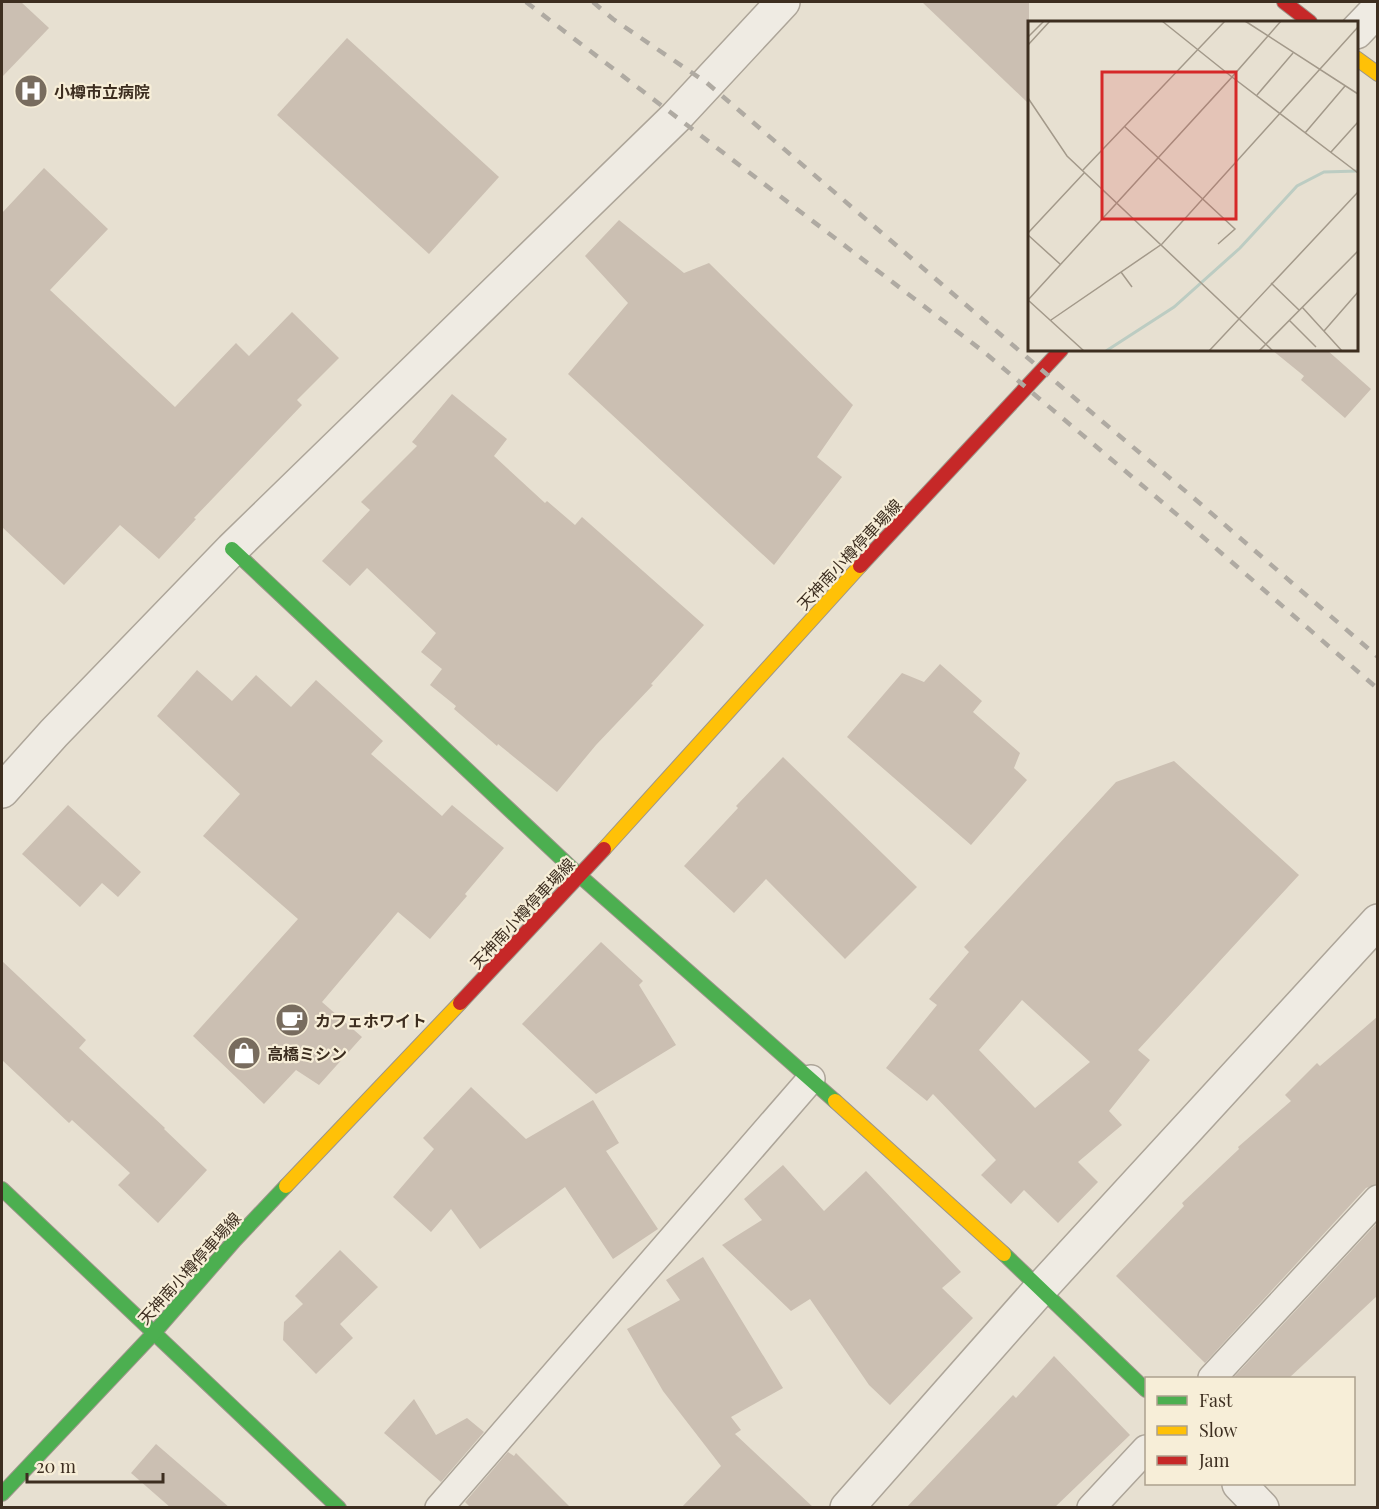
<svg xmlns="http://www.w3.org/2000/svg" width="1379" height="1509" font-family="'Playfair Display','Noto Sans JP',serif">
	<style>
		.building { fill: #cbbfb2; fill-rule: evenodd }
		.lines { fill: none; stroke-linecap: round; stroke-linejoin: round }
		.lane-casing { stroke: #ada599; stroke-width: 30 }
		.street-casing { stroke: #ada599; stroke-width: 36 }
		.fast-casing { stroke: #9c958a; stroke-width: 16 }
		.slow-casing { stroke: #9c958a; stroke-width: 16 }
		.jam-casing { stroke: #9c958a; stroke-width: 16 }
		.lane { stroke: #efebe3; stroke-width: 27 }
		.street { stroke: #efebe3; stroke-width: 33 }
		.fast { stroke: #4caf50; stroke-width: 14 }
		.slow { stroke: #ffc107; stroke-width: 14 }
		.jam { stroke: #c62828; stroke-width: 14 }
		.rail { stroke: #afaaa2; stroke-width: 4.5; stroke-dasharray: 10 10; stroke-linecap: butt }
		.labels { text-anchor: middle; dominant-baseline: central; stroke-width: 4.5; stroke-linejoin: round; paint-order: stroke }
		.poi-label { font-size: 16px; font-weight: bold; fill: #3d2e20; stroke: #f7eed8; text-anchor: start }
		.street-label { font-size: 16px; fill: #3d2e20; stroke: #f7eed8 }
		.inset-river { fill: none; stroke: #bcccc2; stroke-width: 3 }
		.inset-road { fill: none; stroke: #a3998a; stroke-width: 1.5 }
		.view { fill: #d62828; fill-opacity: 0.15; stroke: #d62828; stroke-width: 3 }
		.inset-edge { fill: none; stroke: #3d2e20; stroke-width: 3 }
	</style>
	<rect width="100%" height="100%" fill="#e7e0d1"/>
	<g class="building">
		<path d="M2,2H21L49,28L2,77Z"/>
		<path d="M922,2H1029V104Z"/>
		<path d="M347,38L499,177L429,254L277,115Z"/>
		<path d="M44,168L108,229L50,290L175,407L236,343L249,356L292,312L339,358L297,400L302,405L194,518L196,519L159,559L120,525L64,585L2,527V213Z"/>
		<path d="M619,220L684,273L709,263L853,405L817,457L842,477L774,565L568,374L628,303L585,256Z"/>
		<path d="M1272,350H1327L1371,389L1345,418L1301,380L1304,376Z"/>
		<path d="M452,394L507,439L494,456L545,503L547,501L575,525L582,517L704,625L651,684L653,685L596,745L557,792L498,744L497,746L454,709L456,706L430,685L442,669L421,652L436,633L367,568L350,586L322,561L370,510L361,502L417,446L412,442Z"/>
		<path d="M940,664L982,701L973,712L1020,753L1014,768L1027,780L971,845L847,737L902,673L924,682Z"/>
		<path d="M197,670L232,701L256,675L291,707L316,680L383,741L371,754L442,816L452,805L504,848L465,894L467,896L430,939L398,912L322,1002L362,1037L319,1085L296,1070L264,1104L193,1036L298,919L203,836L240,794L157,716Z"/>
		<path d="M783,757L917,887L845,959L766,879L734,913L684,866L738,808L736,806Z"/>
		<path d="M1174,761L1299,875L1138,1050L1150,1060L1109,1111L1122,1125L1078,1162L1098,1182L1058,1223L1024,1190L1011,1204L981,1175L996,1160L933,1094L927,1101L886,1068L937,1005L929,999L969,952L964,947L1116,782ZM1022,1000L1090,1062L1035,1108L979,1050Z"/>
		<path d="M68,805L141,872L118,897L102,883L80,907L22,854Z"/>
		<path d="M601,942L643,981L639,985L676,1045L596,1094L522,1024Z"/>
		<path d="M2,961L86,1040L79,1048L165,1128L164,1129L207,1170L158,1223L118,1185L130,1173L72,1120L69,1123L2,1060Z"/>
		<path d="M1377,1017V1184L1366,1188L1205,1363L1116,1276L1184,1206L1182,1203L1239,1149L1238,1147L1291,1101L1285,1095L1317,1063L1320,1066Z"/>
		<path d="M471,1087L526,1139L593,1100L619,1143L606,1151L658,1229L613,1259L565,1187L480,1249L451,1209L431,1232L393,1197L434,1149L423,1138Z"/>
		<path d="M783,1165L824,1211L866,1171L961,1272L942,1288L973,1318L890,1405L869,1385L810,1299L791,1311L722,1245L762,1220L744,1199Z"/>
		<path d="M1377,1223V1296L1289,1378H1233Z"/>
		<path d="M340,1250L378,1287L340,1324L353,1338L316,1374L283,1340L284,1322L303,1304L295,1296Z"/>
		<path d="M703,1257L783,1388L731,1417L741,1430L735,1434L814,1508H681L721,1466L663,1391L627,1329L680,1300L666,1280Z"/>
		<path d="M1054,1356L1130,1435L1054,1508H906L1013,1395L1016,1398Z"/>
		<path d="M414,1399L436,1435L467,1418L484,1432L441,1482L384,1433Z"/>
		<path d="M156,1444L230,1508H171L131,1473Z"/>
		<path d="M508,1452L514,1456L516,1453L571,1508H471L465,1502Z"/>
	</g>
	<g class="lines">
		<defs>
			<g id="lane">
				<path d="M1212,1378L1378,1199"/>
				<path d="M439,1508L811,1079"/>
				<path d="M1091,1508L1146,1449"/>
			</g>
			<g id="street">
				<path d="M1356,32L1378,9"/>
				<path d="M2,791L54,733L232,549L676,117L783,2"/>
				<path d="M1239,1484L1262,1508"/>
				<path d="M847,1508L1041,1288L1378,921"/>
			</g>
			<g id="fast">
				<path d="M232,549L580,876L835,1101"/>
				<path d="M2,1189L339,1508"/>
				<path d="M1004,1254L1146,1390"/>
				<path d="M2,1494L153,1334L235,1240L286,1186"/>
			</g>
			<g id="slow">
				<path d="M1356,58L1378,74"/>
				<path d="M604,849L860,566"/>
				<path d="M835,1101L1004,1254"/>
				<path d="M286,1186L460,1003"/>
			</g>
			<g id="jam">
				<path d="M1284,2L1310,22"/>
				<path d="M860,566L1061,350"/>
				<path d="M460,1003L604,849"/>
			</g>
		</defs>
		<use href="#lane" class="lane-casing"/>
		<use href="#street" class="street-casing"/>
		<use href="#fast" class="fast-casing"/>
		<use href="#slow" class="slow-casing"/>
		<use href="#jam" class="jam-casing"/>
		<use href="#lane" class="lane"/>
		<use href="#street" class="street"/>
		<use href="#fast" class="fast"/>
		<use href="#slow" class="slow"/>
		<use href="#jam" class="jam"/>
		<g class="rail">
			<path d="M526,2L984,352L1181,518L1378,689"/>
			<path d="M593,2L613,19L707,83L1078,401L1196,500L1378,657"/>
		</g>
	</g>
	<defs>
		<symbol id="hospital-disc" viewBox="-11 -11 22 22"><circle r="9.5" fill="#786c5e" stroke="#f7eed8"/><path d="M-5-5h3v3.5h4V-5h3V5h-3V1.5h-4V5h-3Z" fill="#fff"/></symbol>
		<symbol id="cafe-disc" viewBox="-11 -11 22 22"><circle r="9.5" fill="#786c5e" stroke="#f7eed8"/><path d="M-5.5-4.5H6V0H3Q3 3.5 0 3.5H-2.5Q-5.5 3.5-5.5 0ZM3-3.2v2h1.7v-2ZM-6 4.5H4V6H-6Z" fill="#fff"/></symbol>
		<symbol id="shop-disc" viewBox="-11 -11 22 22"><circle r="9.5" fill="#786c5e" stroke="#f7eed8"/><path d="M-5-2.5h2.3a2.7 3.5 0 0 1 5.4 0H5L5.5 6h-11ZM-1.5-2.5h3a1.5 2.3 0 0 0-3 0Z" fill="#fff"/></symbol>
	</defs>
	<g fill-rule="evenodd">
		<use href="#hospital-disc" x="12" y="72" width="38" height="38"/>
		<use href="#cafe-disc" x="273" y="1001" width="38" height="38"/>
		<use href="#shop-disc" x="225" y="1034" width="38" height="38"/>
	</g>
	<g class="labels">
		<g class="poi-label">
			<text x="54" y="91">小樽市立病院</text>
			<text x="315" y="1020">カフェホワイト</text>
			<text x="267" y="1053">高橋ミシン</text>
		</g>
		<g class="street-label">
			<text transform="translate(849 554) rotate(-47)">天神南小樽停車場線</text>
			<text transform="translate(522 913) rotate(-47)">天神南小樽停車場線</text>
			<text transform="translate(189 1268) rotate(-48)">天神南小樽停車場線</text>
		</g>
	</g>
	<g transform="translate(1028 21)">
		<rect width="330" height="330" fill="#e7e0d1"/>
		<path class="inset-river" d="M78,330L146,286L212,227L269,165L296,151L330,150"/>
		<path class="inset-road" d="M217,0L330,73M253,0L204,56L330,152M0,16L16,0M0,24L22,0M229,74L265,32M0,77L39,135L245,330M96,105L207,208L190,223M277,112L317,65M303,131L330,101M55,149L197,0M0,212L57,151M0,214L32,243M93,251L104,266M243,262L271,289M0,279L204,56L134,0M0,279L56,330M274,286L314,330M23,299L134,223L330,6M261,299L288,326M296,310L330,271M181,330L330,171M231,330L330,230"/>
		<path class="view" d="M74,51H208V198H74Z"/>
		<rect width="330" height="330" class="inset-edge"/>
	</g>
	<rect width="1379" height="1509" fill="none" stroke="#3d2e20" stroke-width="6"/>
	<rect x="1145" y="1377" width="210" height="108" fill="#f7eed8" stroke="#ada18e" stroke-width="1.5"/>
	<rect x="1157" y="1396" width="30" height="9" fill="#4caf50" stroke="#ada18e" stroke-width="1.5"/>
	<text x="1199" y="1407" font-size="18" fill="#3d2e20">Fast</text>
	<rect x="1157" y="1426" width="30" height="9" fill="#ffc107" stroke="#ada18e" stroke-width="1.5"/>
	<text x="1199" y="1437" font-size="18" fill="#3d2e20">Slow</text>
	<rect x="1157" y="1456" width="30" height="9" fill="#c62828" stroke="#ada18e" stroke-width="1.5"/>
	<text x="1199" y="1467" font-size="18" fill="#3d2e20">Jam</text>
	<path d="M27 1473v9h136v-9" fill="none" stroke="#3d2e20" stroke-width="3"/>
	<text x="36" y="1473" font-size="18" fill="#3d2e20" stroke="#f7eed8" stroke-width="4.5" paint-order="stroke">20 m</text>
</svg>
